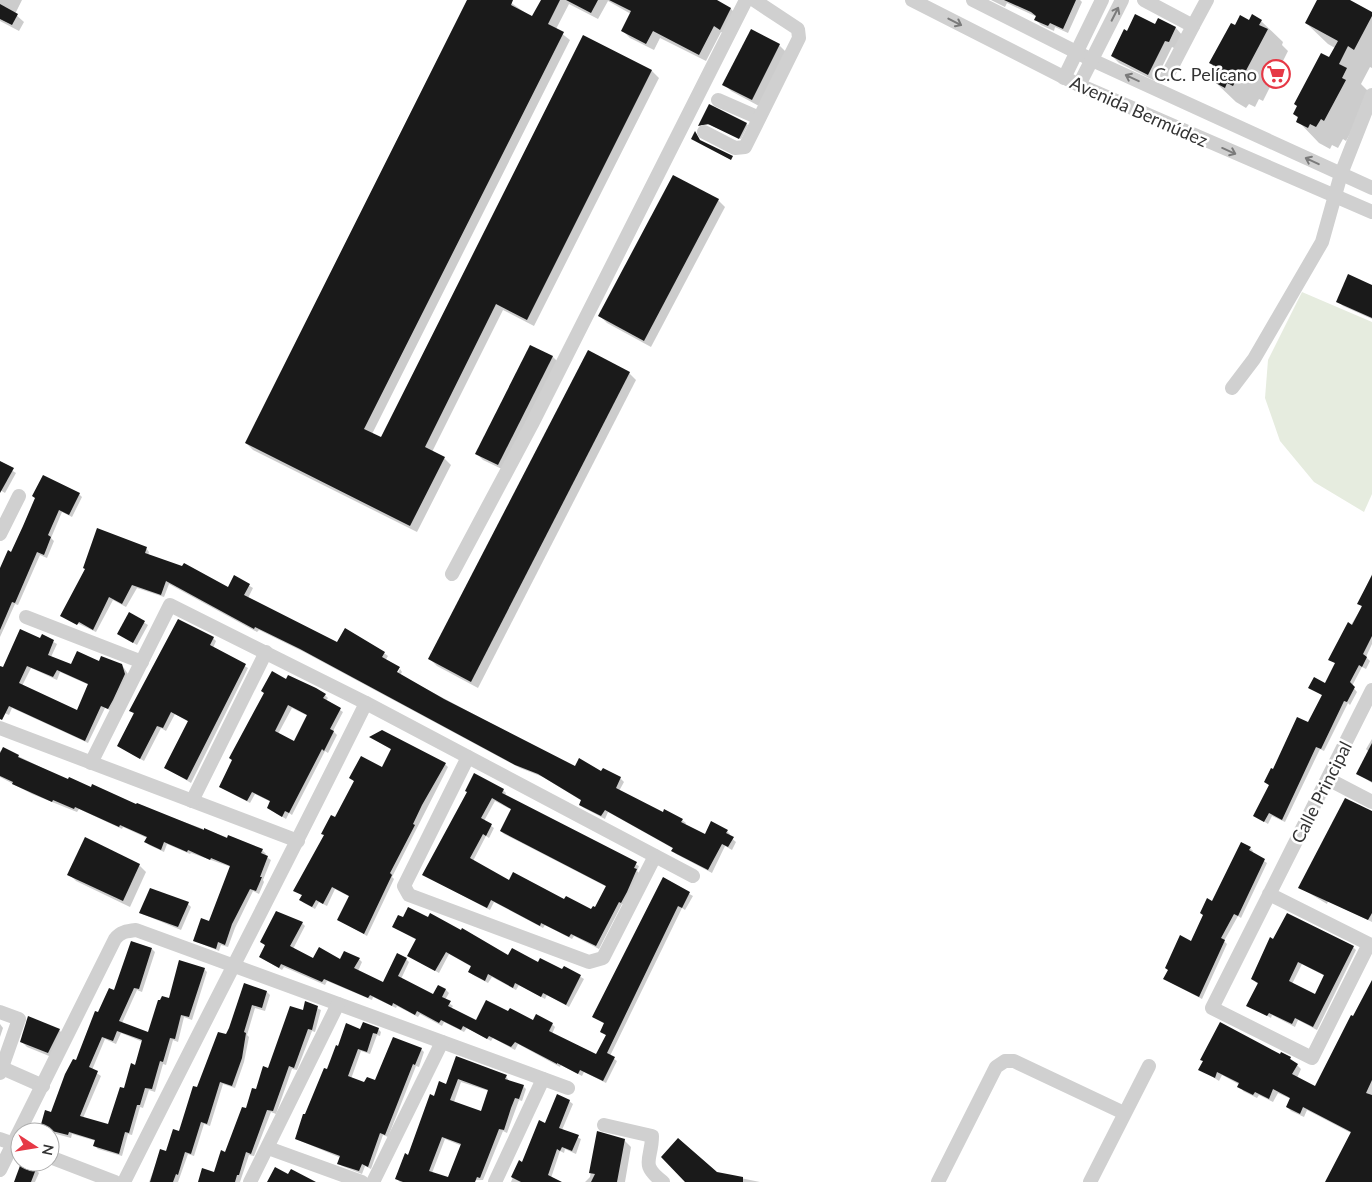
<svg xmlns="http://www.w3.org/2000/svg" width="1372" height="1182" font-family="Lato,sans-serif">
	<style>
		.grass { fill: #e6ecdf }
		.shadow { fill: #0003; fill-rule: evenodd }
		.building { fill: #1a1a1a; fill-rule: evenodd }
		.lines { fill: none; stroke-linecap: round; stroke-linejoin: round }
		.minor { stroke: #d0d0d0; stroke-width: 14 }
		.oneway { stroke: #7a7a7a }
		.labels { text-anchor: middle; dominant-baseline: central; stroke-width: 5; stroke-linejoin: round; paint-order: stroke }
		.poi-label { font-size: 18px; fill: #333; stroke: #fff; text-anchor: end }
		.street-label { font-size: 18px; fill: #333; stroke: #fff }
	</style>
	<rect width="100%" height="100%" fill="#fff"/>
	<path class="grass" d="M1302,292L1372,322V494L1364,512L1314,482L1280,441L1265,398L1268,360Z"/>
	<g class="shadow">
		<path d="M0,0H22L15,14L24,22L19,31L0,21Z"/>
		<path d="M468,0H507L533,18L542,0H714L731,9L738,16L727,36L721,32L706,61L660,38L654,50L630,38L623,31L631,14L608,1L598,19L569,4L556,29L570,40L372,434L381,439L583,37L652,71L659,78L534,326L503,310L432,452L444,458L451,465L417,532L253,450L246,443Z"/>
		<path d="M991,0H1080L1082,2L1068,33L1055,27L1054,31L1041,25L1036,20L1037,17L1007,3L1005,7Z"/>
		<path d="M1318,0H1347L1372,14V68L1370,67L1361,84L1368,91L1367,103L1346,141L1343,139L1338,148L1332,145L1330,149L1319,143L1298,121L1299,119L1294,114L1335,48L1328,44L1306,23Z"/>
		<path d="M1261,21L1283,42L1282,45L1288,51L1263,101L1259,99L1255,107L1249,104L1246,108L1236,102L1214,81L1215,78L1210,74L1214,66L1211,63L1235,27L1249,22Z"/>
		<path d="M1156,25L1176,28L1182,35L1176,49L1172,47L1155,81L1119,63L1112,56L1128,32Z"/>
		<path d="M779,45L786,52L759,106L731,91L724,84Z"/>
		<path d="M710,105L748,125L741,139L710,125H700Z"/>
		<path d="M718,200L725,207L651,347L607,323L600,316Z"/>
		<path d="M1372,286V319L1343,306L1337,301Z"/>
		<path d="M530,346L553,357L560,364L506,471L483,460L476,453Z"/>
		<path d="M629,373L636,380L478,688L437,666L430,659Z"/>
		<path d="M0,463L16,473L5,493L0,490Z"/>
		<path d="M79,494L82,497L72,517L62,512L51,538L54,541L47,558L40,555L18,605L15,604L0,637V571L12,554L36,499Z"/>
		<path d="M146,548L149,552L148,556L228,588L235,577L253,588L248,598L338,643L384,653L388,656L385,661L395,678L400,669L402,672L400,675L575,768L602,772L603,770L620,778L624,782L619,791L663,814L682,820L686,823L685,825L705,836L727,831L730,834L729,836L736,842L732,850L725,846L712,873L676,854L673,851L674,849L608,812L605,819L584,808L580,805L582,801L543,777L520,768L304,652L259,630L257,632L169,584L164,597L137,588L126,607L113,600L96,632L62,616Z"/>
		<path d="M1372,574V644L1366,657L1370,661L1366,669L1362,667L1352,686L1357,692L1350,705L1348,703L1324,751L1320,749L1285,822L1272,816L1268,824L1255,816L1270,786L1265,782L1309,724L1323,696L1310,687L1325,685L1336,664L1330,659L1362,607L1359,603Z"/>
		<path d="M130,614L148,625L137,645L118,634Z"/>
		<path d="M43,636L57,644L51,657L71,666L99,663L122,665L128,674L112,711L105,708L88,743L12,708L9,715L0,711V667L3,668L41,640ZM31,668L57,680L60,672L89,685L78,712L22,686Z"/>
		<path d="M213,638L216,641L213,648L248,668L191,783L166,768L189,722L175,714L166,731L161,728L144,761L118,746L134,714L131,711Z"/>
		<path d="M287,680L325,695L328,698L326,701L343,712L333,731L337,735L328,753L325,751L292,815L289,813L286,819L268,808L271,802L255,794L250,803L220,787ZM292,708L308,716L295,743L278,734Z"/>
		<path d="M371,737L445,764L448,767L392,877L394,879L367,936L339,920L350,897L335,889L327,906L319,902L315,909L304,903L301,900L303,896L295,891L355,782L351,778L383,768L392,750Z"/>
		<path d="M1372,739V783L1358,774L1369,752L1366,749Z"/>
		<path d="M0,751L18,756L69,781L262,850L266,854L265,856L271,860L263,880L264,882L259,894L253,891L235,928L228,947L221,945L219,951L195,941L209,922L231,867L191,853L190,854L167,844L164,852L149,845L146,842L147,838L123,827L122,829L79,809L77,812L32,794L0,777Z"/>
		<path d="M503,790L506,793L505,796L639,866L637,871L639,873L625,905L622,904L599,949L574,936L572,939L545,925L543,928L494,902L490,910L424,875L468,793ZM495,801L512,810L501,831L504,834L607,887L596,909L591,911L510,881L473,861L486,836L489,838L494,828L484,821Z"/>
		<path d="M1372,812V922L1328,901L1327,904L1299,887Z"/>
		<path d="M1250,848L1253,851L1252,853L1267,863L1241,918L1238,916L1224,941L1227,944L1202,999L1164,979L1192,942L1213,903Z"/>
		<path d="M139,865L146,872L130,907L76,881L69,874Z"/>
		<path d="M663,879L693,896L685,910L682,908L610,1056L617,1061L606,1083L584,1072L582,1076L561,1065L560,1067L518,1044L515,1050L493,1038L491,1041L467,1028L464,1032L444,1022L442,1026L420,1014L418,1017L397,1006L396,1008L373,997L372,1000L327,981L325,985L284,967L282,970L260,957L266,946L262,942L302,923L305,926L293,949L314,959H359L362,962L358,971L384,984L406,959L409,962L401,979L433,996L438,986L446,990L449,993L445,1000L453,1006L451,1009L476,1022L509,1013L533,1022L552,1024L555,1027L552,1034L597,1055L607,1036L601,1031L605,1024L594,1017Z"/>
		<path d="M188,904L191,907L181,930L140,913Z"/>
		<path d="M393,927L563,971L565,967L584,979L569,1007L547,995L545,999L519,985L516,990L492,977L488,983L473,975L470,972L472,967L449,954L439,973L409,956L417,940Z"/>
		<path d="M1271,939L1353,947L1356,950L1317,1030L1298,1020L1295,1027L1272,1015L1271,1018L1248,1005L1258,984L1252,979ZM1302,964L1325,976L1315,996L1292,984Z"/>
		<path d="M152,949L155,952L142,992L137,990L122,1023L149,1034L170,999L204,969L207,972L192,1020L184,1017L178,1042L173,1040L166,1065L163,1064L155,1092L149,1090L143,1108L140,1107L132,1135L128,1134L122,1156L98,1149L95,1146L96,1141L72,1134L71,1138L45,1131L42,1128L52,1113L99,1014ZM121,1033L143,1042L136,1066L109,1126L83,1118L101,1076L92,1070L105,1039L116,1044Z"/>
		<path d="M1372,983V1182H1326L1351,1133L1307,1110L1304,1117L1291,1111L1287,1107L1291,1099L1278,1093L1273,1102L1259,1095L1257,1098L1243,1091L1240,1085L1222,1075L1219,1081L1200,1069L1281,1056L1290,1058L1301,1069L1297,1078L1316,1087Z"/>
		<path d="M244,985L267,992L270,995L265,1011L255,1008L247,1035L249,1037L244,1062L235,1088L223,1084L210,1126L204,1124L194,1156L188,1154L178,1182H149L161,1151L167,1153L180,1132L198,1089L230,1029Z"/>
		<path d="M306,1003L321,1010L315,1032L312,1031L297,1070L292,1069L276,1114L271,1112L254,1156L249,1155L240,1182H199L215,1173L247,1110L303,1011Z"/>
		<path d="M0,1024L3,1028L0,1037Z"/>
		<path d="M378,1029L381,1032L380,1036L377,1035L370,1054L361,1051L351,1079L364,1084L376,1082L421,1049L424,1052L419,1067L416,1066L388,1137L383,1135L371,1169L365,1166L362,1174L342,1166L339,1163L341,1158L296,1139L339,1047L361,1030Z"/>
		<path d="M59,1030L64,1035L54,1058L27,1047L22,1042Z"/>
		<path d="M457,1058L506,1076L509,1081L523,1086L526,1089L522,1101L519,1100L507,1133L503,1131L483,1180L400,1182L397,1179L435,1097L447,1086ZM461,1082L489,1091L482,1113L454,1102ZM445,1139L462,1146L449,1179L432,1173Z"/>
		<path d="M569,1101L573,1104L562,1130L581,1139L576,1154L565,1149L564,1153L560,1151L551,1178L559,1182H511L519,1162L523,1164L546,1124Z"/>
		<path d="M598,1132L624,1140L631,1147L625,1182H585L590,1177Z"/>
		<path d="M36,1170L39,1173L35,1182H15Z"/>
		<path d="M716,1173L760,1182H686Z"/>
	</g>
	<g class="building">
		<path d="M467,0H513L511,5L532,16L541,0H560L548,24L564,32L364,429L381,437L583,35L652,70L527,320L496,304L425,447L445,457L410,526L245,443Z"/>
		<path d="M566,0H598L591,13Z"/>
		<path d="M609,0H717L731,8L720,30L714,26L699,55L653,31L646,44L621,31L631,11Z"/>
		<path d="M1004,0H1076L1063,29L1050,23L1048,26L1034,20L1036,16L1031,12Z"/>
		<path d="M1317,0H1350L1372,12V16L1354,50L1348,46L1339,64L1347,68L1342,78L1346,80L1324,121L1321,119L1316,127L1310,124L1308,128L1296,122L1298,117L1293,114L1297,106L1294,104L1321,53L1329,57L1338,41L1305,23Z"/>
		<path d="M0,4L18,14L12,25L0,19Z"/>
		<path d="M1135,14L1155,24L1158,18L1176,27L1169,42L1165,41L1148,75L1111,56L1124,29L1127,31Z"/>
		<path d="M1252,14L1262,20L1259,25L1268,29L1241,80L1237,78L1233,86L1227,83L1225,88L1212,81L1214,77L1209,74L1213,65L1209,63L1231,23L1235,25L1240,15L1249,20Z"/>
		<path d="M751,29L780,44L752,100L722,85Z"/>
		<path d="M709,104L747,123L739,139L708,124L698,126Z"/>
		<path d="M695,131L700,140L733,156L731,160L691,139Z"/>
		<path d="M673,175L719,199L644,341L598,316Z"/>
		<path d="M1348,274L1372,285V318L1336,302Z"/>
		<path d="M530,345L553,356L498,465L475,454Z"/>
		<path d="M588,350L630,372L471,682L428,659Z"/>
		<path d="M0,461L14,468L0,493Z"/>
		<path d="M43,475L80,493L69,515L59,510L48,535L51,537L44,555L37,552L15,603L12,602L0,630V568L8,550L11,552L23,526L35,498L32,496Z"/>
		<path d="M97,528L147,547L145,553L182,566L184,563L228,587L234,575L250,584L244,595L337,642L345,628L385,652L382,657L400,667L397,672L444,699L575,766L579,758L601,771L603,768L621,777L616,788L663,812L664,809L683,819L681,822L705,834L711,821L728,830L726,833L734,837L728,847L722,844L708,870L671,851L673,848L605,810L601,816L579,805L581,800L538,774L515,765L300,649L255,627L254,629L166,581L161,595L132,585L122,604L109,597L93,630L79,622L77,625L60,616L85,569L83,568Z"/>
		<path d="M1372,575V636L1363,654L1367,657L1362,667L1359,665L1350,682L1355,687L1347,702L1344,701L1321,749L1316,747L1282,820L1269,813L1264,822L1253,816L1269,785L1264,782L1271,768L1273,769L1297,717L1308,722L1322,695L1308,688L1314,677L1325,683L1335,663L1328,660L1348,622L1352,625L1362,606L1357,604Z"/>
		<path d="M129,612L145,621L133,643L117,634Z"/>
		<path d="M178,619L214,637L210,645L246,664L187,780L164,768L188,721L171,712L163,728L157,726L140,759L117,746L134,713L129,711Z"/>
		<path d="M20,629L40,638L42,634L54,640L48,655L71,664L77,651L99,661L101,656L122,664L125,674L113,700L108,709L101,706L85,741L9,706L2,720L0,719V666L3,667ZM27,666L53,677L57,670L88,684L77,710L19,683Z"/>
		<path d="M272,671L286,679L288,675L316,688L326,694L323,698L341,708L330,729L334,731L324,751L322,749L289,813L285,811L282,817L267,808L270,801L252,792L247,801L219,787L232,760L229,758L264,693L261,691ZM288,705L307,715L294,741L275,731Z"/>
		<path d="M382,730L446,763L422,805L413,824L415,825L390,873L392,875L364,934L337,920L349,896L332,887L323,904L316,900L312,907L299,900L302,895L293,891L324,835L321,834L331,815L335,817L354,781L349,778L361,756L382,767L391,749L369,737Z"/>
		<path d="M1372,743V782L1356,774Z"/>
		<path d="M3,747L19,755L18,757L68,779L69,777L91,787L92,784L136,804L137,803L204,830V828L227,838L228,835L263,849L261,853L268,856L260,877H262L256,891L250,889L232,924L225,945L218,942L216,949L193,941L201,918L209,921L230,866L211,858L210,860L188,850L187,852L164,842L161,850L144,842L147,837L120,825L119,827L75,807L74,809L53,800L52,802L12,784L13,782L0,776V753Z"/>
		<path d="M474,773L504,789L502,793L637,862L634,868L637,869L627,892L621,903L619,902L596,946L571,934L569,937L541,923L540,926L491,900L487,908L422,875L467,792L465,791ZM492,798L511,809L500,831L606,886L595,907L593,906L591,909L566,896L564,899L513,872L509,880L470,858L483,834L486,836L492,824L481,818Z"/>
		<path d="M1345,798L1372,811V913L1368,920L1298,888Z"/>
		<path d="M85,837L140,864L123,901L67,875Z"/>
		<path d="M1241,842L1251,847L1249,850L1265,859L1238,916L1234,914L1221,938L1225,940L1199,997L1163,979L1168,970L1165,968L1180,935L1191,941L1203,915L1200,913L1207,898L1212,901Z"/>
		<path d="M663,877L690,892L682,908L678,906L607,1053L615,1057L603,1081L580,1070L578,1074L557,1063V1064L515,1042L511,1047L489,1036L487,1039L463,1026L461,1030L441,1020L439,1023L417,1011L415,1015L393,1003L392,1006L370,995L368,998L324,979L322,982L281,964L279,968L259,957L265,945L260,942L276,911L303,922L290,946L313,958L319,947L340,959L344,951L360,958L354,968L383,982L397,953L407,958L398,976L433,994L438,985L446,989L442,997L451,1001L448,1006L476,1020L486,1000L508,1011L510,1008L533,1020L536,1014L553,1023L549,1031L596,1054L606,1035L600,1032L604,1023L592,1017Z"/>
		<path d="M150,888L189,902L178,927L139,913Z"/>
		<path d="M408,907L428,917L430,913L461,930L462,928L508,955L512,948L538,962L540,958L562,969L564,966L581,975L566,1005L543,993L541,997L515,983L513,988L488,974L485,981L468,972L471,966L446,952L435,971L407,956L416,939L392,927L398,915L403,917Z"/>
		<path d="M1287,913L1354,946L1313,1027L1295,1018L1292,1024L1269,1013L1267,1016L1246,1006L1258,983L1251,979L1270,937L1273,939ZM1298,962L1324,975L1315,994L1289,981Z"/>
		<path d="M131,941L152,948L139,989L134,988L119,1021L148,1032L158,1000H160L162,996L169,998L179,960L205,968L189,1017L181,1015L175,1039L170,1038L163,1062L160,1061L152,1089L145,1088L140,1105H137L129,1133L125,1132L119,1154L93,1146L95,1140L69,1132L68,1135L40,1128L45,1110L51,1112L65,1074L73,1059L76,1060L95,1011L98,1012L109,988L114,990ZM117,1031L142,1040L135,1065L131,1063L124,1088L120,1087L108,1124L80,1116L98,1071L89,1067L102,1037L113,1041Z"/>
		<path d="M1372,980V1080L1366,1093L1372,1095V1182H1325L1351,1132L1303,1107L1300,1114L1286,1107L1290,1098L1273,1089L1269,1099L1255,1092L1253,1095L1237,1087L1239,1083L1217,1072L1215,1078L1198,1070L1203,1061L1200,1060L1220,1022L1280,1054L1281,1052L1291,1057L1290,1059L1298,1064L1292,1074L1315,1086L1351,1015L1353,1016Z"/>
		<path d="M244,983L267,991L262,1008L252,1005L244,1032L246,1033L242,1058L232,1086L220,1082L207,1124L201,1122L191,1154L185,1152L178,1175L176,1174L173,1182H150L160,1149L166,1151L173,1129L179,1131L193,1086L197,1087L218,1032L226,1034L229,1028Z"/>
		<path d="M305,1001L318,1006L312,1030L308,1029L294,1068L289,1066L273,1111L267,1110L251,1154L246,1152L239,1175H237L235,1182H198L202,1168L214,1172L221,1150L225,1152L242,1107L246,1108L252,1088L256,1089L263,1066L268,1068L290,1006L303,1010Z"/>
		<path d="M28,1016L60,1029L48,1053L20,1042Z"/>
		<path d="M363,1022L379,1028L377,1034L373,1033L367,1052L358,1049L348,1076L364,1082L367,1077L375,1080L393,1037L422,1048L415,1065L413,1064L385,1135L380,1133L368,1167L362,1164L359,1171L337,1164L340,1156L295,1139L303,1114H305L324,1068L327,1069L336,1045L338,1046L346,1023L360,1029Z"/>
		<path d="M456,1056L507,1075L505,1079L524,1085L519,1099L515,1098L511,1108L504,1130L499,1129L480,1178L477,1177L475,1182H403L395,1179L405,1153L408,1155L430,1094L434,1096L439,1081L446,1084ZM458,1079L488,1090L481,1111L450,1100ZM442,1137L461,1144L448,1177L429,1171Z"/>
		<path d="M557,1094L570,1100L559,1128L579,1135L572,1151L562,1147L560,1151L557,1149L548,1175L562,1182H521L511,1177L519,1160L522,1162L539,1120L545,1123Z"/>
		<path d="M597,1131L625,1139L617,1182H591L595,1174L589,1173Z"/>
		<path d="M678,1138L717,1172L743,1177V1182H685L661,1157Z"/>
		<path d="M21,1163L36,1169L31,1182H14Z"/>
		<path d="M275,1167L288,1174L291,1169L316,1182H267Z"/>
	</g>
	<g class="lines">
		<g class="minor">
			<path d="M912,0L1079,85L1372,212"/>
			<path d="M973,0L1092,60L1372,188"/>
			<path d="M1144,0L1193,26L1207,0"/>
			<path d="M1167,76L1193,26"/>
			<path d="M1064,78L1102,0"/>
			<path d="M1079,85L1122,0"/>
			<path d="M718,100L759,118"/>
			<path d="M704,132L735,148L745,147L799,38L798,29L754,0"/>
			<path d="M1232,388L1254,359L1322,242L1341,174L1372,95"/>
			<path d="M0,534L19,496"/>
			<path d="M452,574L532,424L746,0"/>
			<path d="M26,617L142,662"/>
			<path d="M0,728L298,841"/>
			<path d="M468,757L404,886L409,895L589,962L603,958L655,856"/>
			<path d="M91,763L170,605L366,703L693,876"/>
			<path d="M1328,779L1372,802"/>
			<path d="M192,801L266,652"/>
			<path d="M1269,894L1369,944L1312,1058L1212,1008C1265,902 1319,796 1372,690"/>
			<path d="M0,1012L19,1019L0,1073"/>
			<path d="M2,1068L43,1086"/>
			<path d="M604,1125L652,1136C652,1160 639,1164 663,1182"/>
			<path d="M0,1139L20,1146"/>
			<path d="M268,1148L362,1182"/>
			<path d="M50,1157L115,1182"/>
			<path d="M0,1170L115,939C120,932 127,931 136,930L568,1088"/>
			<path d="M124,1182C204,1022 287,863 366,703"/>
			<path d="M250,1182L338,1004"/>
			<path d="M373,1182L442,1042"/>
			<path d="M495,1182L543,1079"/>
			<path d="M938,1182L996,1067L1005,1061H1014L1124,1113"/>
			<path d="M1090,1182L1149,1066"/>
		</g>
	</g>
	<defs><path id="oneway-shaft" d="M-6 0H5M1.5-3L5.5 0L1.5 3" fill="none" stroke-width="1.6" stroke-linecap="round" stroke-linejoin="round" transform="scale(1.25)"/></defs>
	<g class="oneway">
		<use href="#oneway-shaft" transform="translate(1115 14) rotate(-63)"/>
		<use href="#oneway-shaft" transform="translate(955 22) rotate(27)"/>
		<use href="#oneway-shaft" transform="translate(1132 78) rotate(-155)"/>
		<use href="#oneway-shaft" transform="translate(1229 151) rotate(24)"/>
		<use href="#oneway-shaft" transform="translate(1312 161) rotate(-155)"/>
	</g>
	<defs>
		<symbol id="supermarket-ring" viewBox="-11 -11 22 22"><circle r="9.5" fill="#fff" stroke="#e63946" stroke-width="1.5"/><path d="M-6-5.5h2.5l.6 2H6L4.5 2H-2.5L-4.4-4H-6ZM-1.5 3.2a1.3 1.3 0 1 0 .1 0ZM3 3.2a1.3 1.3 0 1 0 .1 0Z" fill="#e63946"/></symbol>
	</defs>
	<g fill-rule="evenodd">
		<use href="#supermarket-ring" x="1260" y="58" width="32" height="32"/>
	</g>
	<g class="labels">
		<g class="poi-label">
			<text x="1257" y="74">C.C. Pelícano</text>
		</g>
		<g class="street-label">
			<text transform="translate(1139 111) rotate(24)">Avenida Bermúdez</text>
			<text transform="translate(1321 792) rotate(-63)">Calle Principal</text>
		</g>
	</g>
	<g transform="translate(35 1147) rotate(102)"><circle r="24" fill="#ffffff" stroke="#adadad"/>
	<path d="M0-4L9 19L0 12L-9 19Z" fill="#e63946"/>
	<text y="-8" font-size="14" font-weight="bold" text-anchor="middle" fill="#333333">N</text>
	</g>
</svg>
